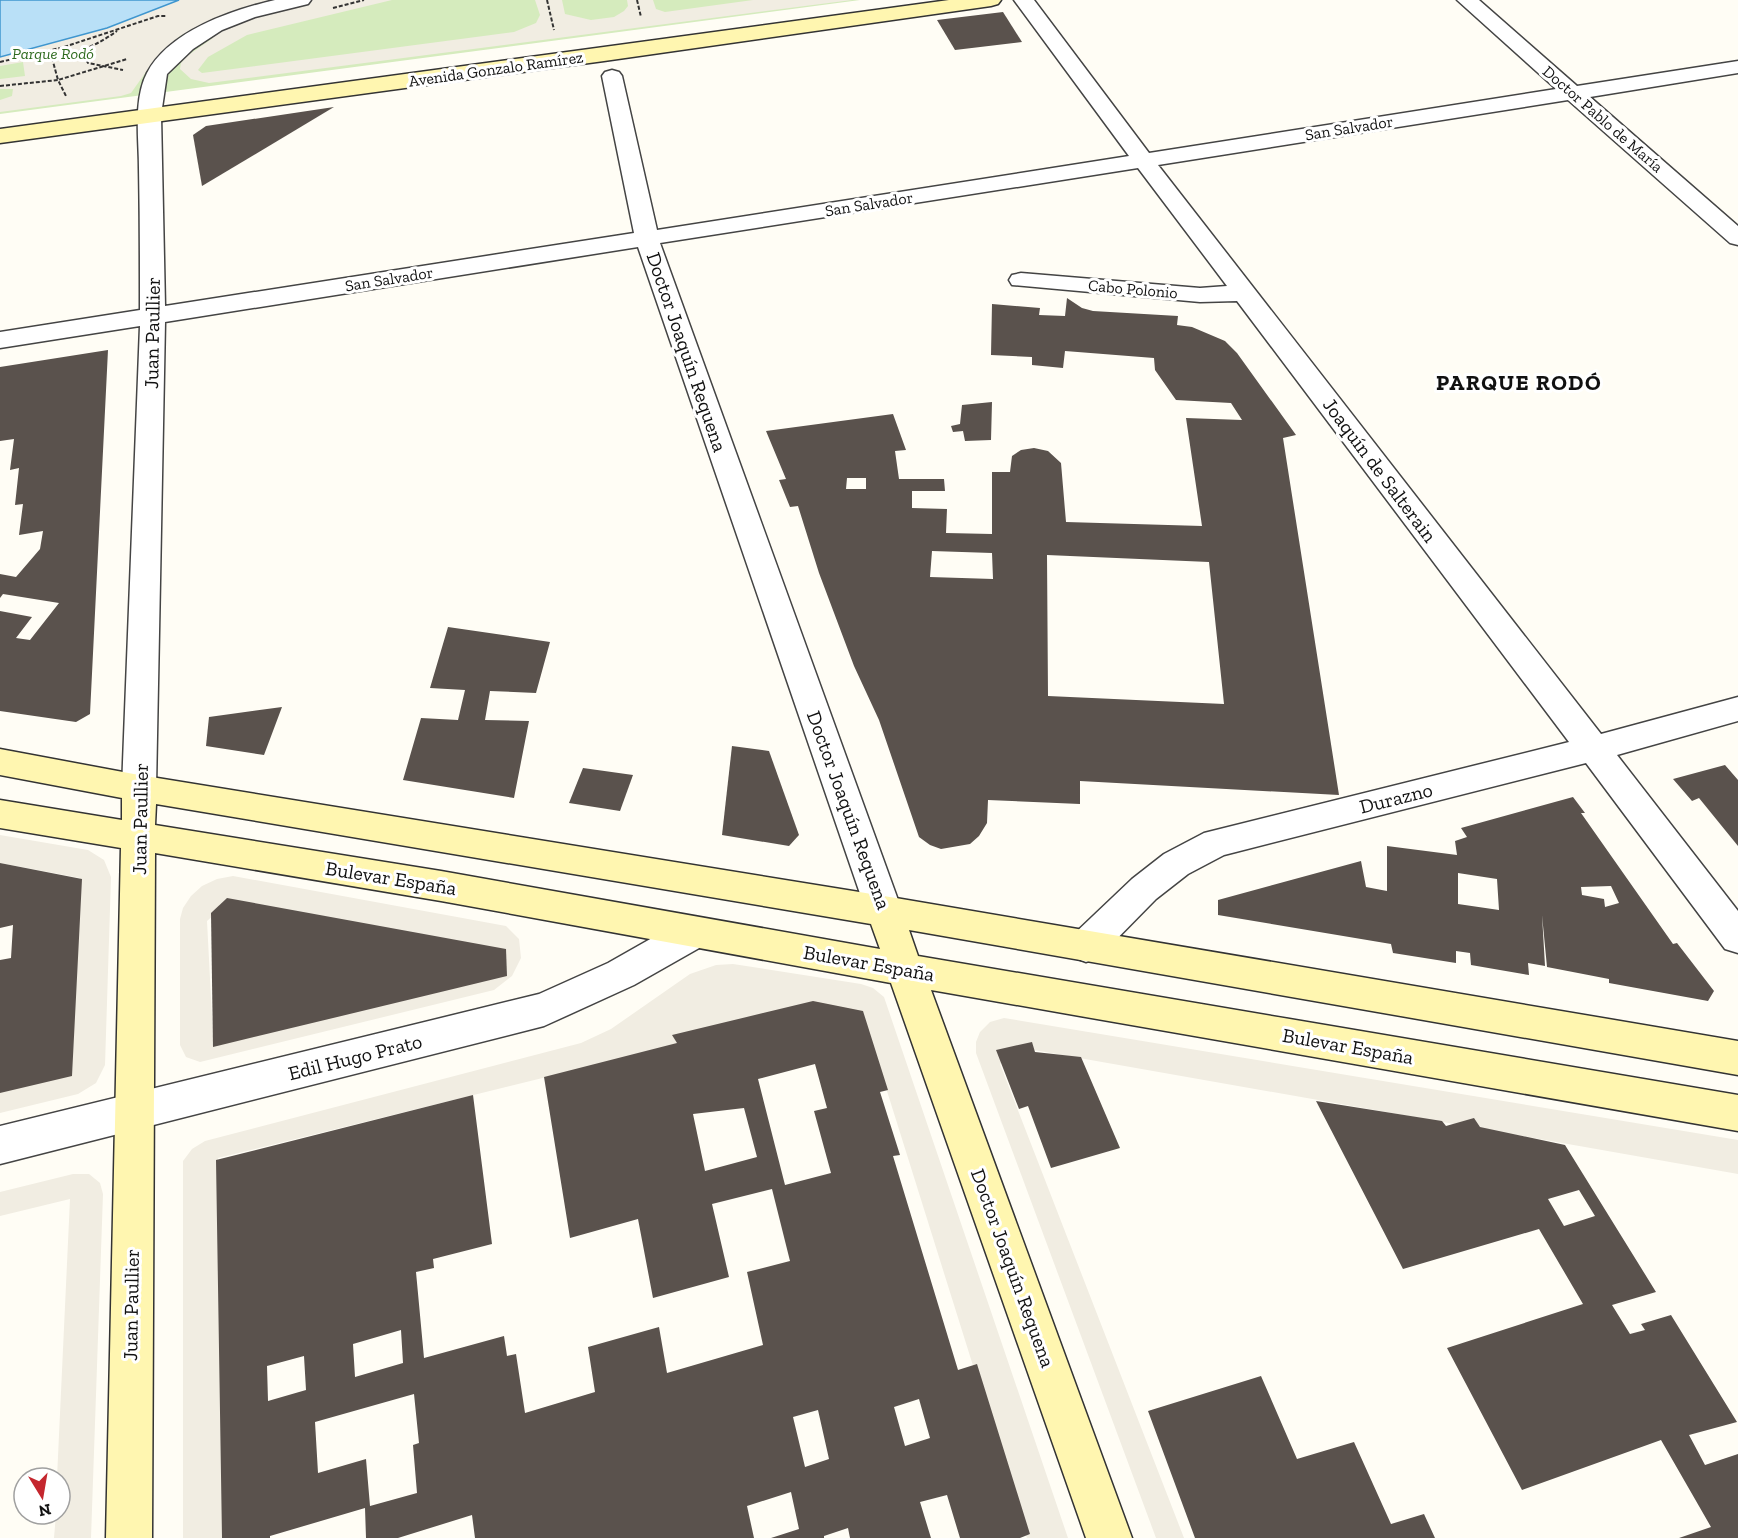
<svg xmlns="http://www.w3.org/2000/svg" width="1738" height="1538" font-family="'Zilla Slab',serif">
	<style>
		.green { fill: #d5ebbd }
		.plaza { fill: #f1ede2; fill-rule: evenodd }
		.water { fill: #b9e0f7; stroke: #3f96cf; stroke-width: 1.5 }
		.building { fill: #5a524d; fill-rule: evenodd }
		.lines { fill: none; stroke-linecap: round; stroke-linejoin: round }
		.street-casing { stroke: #444; stroke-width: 3 }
		.secondary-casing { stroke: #333; stroke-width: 3 }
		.path { stroke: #333; stroke-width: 2; stroke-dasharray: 4 2; stroke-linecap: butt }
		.street { fill: #fff; fill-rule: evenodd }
		.secondary { fill: #fff6b0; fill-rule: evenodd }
		.labels { text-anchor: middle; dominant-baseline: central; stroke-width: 6; stroke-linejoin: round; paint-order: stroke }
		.far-park-label { font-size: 16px; font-style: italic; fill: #2f6b1f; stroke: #fff }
		.far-street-label { font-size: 16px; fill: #111; stroke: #fff }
		.street-label { font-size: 20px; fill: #111; stroke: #fff }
		.far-district-label { font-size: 22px; font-weight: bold; letter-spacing: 1.5px; fill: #111; stroke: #fff }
	</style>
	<rect width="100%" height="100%" fill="#fffdf5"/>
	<path class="green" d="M0,0H860L0,114Z"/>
	<g class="plaza">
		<path d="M179,0H392L247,35L208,57L198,70L202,73L514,32L536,23L540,15L535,0H562L565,14L591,20L614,17L624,11L628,6L627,0H653L656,9L665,12L753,0H852L209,83L191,79L180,69L181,63L187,56L213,38L193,29L180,36L153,62L131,93L121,96L0,112V100L12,96L13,89H0V79L25,76L23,62L0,66V57L107,28Z"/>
		<path d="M0,835L88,850L104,860L111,877L105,1065L96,1083L78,1094L0,1113V1090L72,1073L80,878L0,863Z"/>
		<path d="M233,876L506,926L519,939L521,958L512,976L494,990L200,1062L186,1057L180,1045V919L183,908L191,896L202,886L217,879ZM226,904L213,1036L207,921Z"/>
		<path d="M733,964L861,984L873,988L884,997L1068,1538H1027L866,1024L811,1012L218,1158L224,1538H183V1161L192,1149L205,1141L581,1043L611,1029L690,974L716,965Z"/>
		<path d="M1004,1018L1738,1140V1174L1017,1047L1000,1064L1184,1538H1156L976,1053V1042L980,1032L990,1022Z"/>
		<path d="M73,1174H89L100,1183L103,1194L91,1538H54L56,1514H60V1478H57L70,1199L0,1216V1192Z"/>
	</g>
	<path class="water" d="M0,0H179L107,28L0,57Z"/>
	<g class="building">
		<path d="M1003,12L1022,42L955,50L937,20Z"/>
		<path d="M334,107L202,186L193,135L206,126Z"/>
		<path d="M1067,298L1082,308L1093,311L1178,316L1177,325L1192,327L1225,341L1237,353L1296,435L1283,438L1339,795L1080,781V804L988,800L987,823L979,836L970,844L941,849L930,845L919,837L879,720L854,666L819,573L798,506L790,507L779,480L786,479L766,431L893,414L906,450L895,451L899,479H944L945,491H912V508L947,509L946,533L992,534V472H1010L1012,456L1021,450L1034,448L1048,451L1061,463L1066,522L1202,526L1186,418L1242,420L1231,403L1176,400L1155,370L1154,358L1065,351L1063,368L1032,365V357L991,355L992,304L1040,308L1039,315L1065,316ZM847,478H866V489H846ZM932,551L992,553L993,579L930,577ZM1047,555L1209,562L1224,704L1048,696Z"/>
		<path d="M108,350L90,714L76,722L0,711V611L32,617L16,638L30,640L59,603L3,594L0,598V574L16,577L40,549L43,531L19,535L23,504L15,505L19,468L10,470L14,439L0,441V367Z"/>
		<path d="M992,402L991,440L965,441L963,431L953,432L951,426L960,424L962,405Z"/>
		<path d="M448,627L550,642L536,693L490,691L485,720L529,721L514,798L403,780L421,718L458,720L465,690L430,688Z"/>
		<path d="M282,707L264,755L206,746L209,717Z"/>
		<path d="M732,746L769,751L799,835L789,846L722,835Z"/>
		<path d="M1725,765L1738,780V846L1699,798L1692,801L1673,779Z"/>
		<path d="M583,768L633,775L620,811L569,803Z"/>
		<path d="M1573,797L1585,813H1581L1673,944L1677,943L1714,991L1708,1001L1609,983V979L1547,967L1542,915L1545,966L1528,963L1529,975L1471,965L1470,953L1456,951V963L1393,953L1391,944L1218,915V900L1361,861L1366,887L1387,891V846L1457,855L1455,841L1467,837L1461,828ZM1458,873L1497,879L1499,910L1458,904ZM1611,886L1619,903L1605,907L1604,899L1582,895L1581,887Z"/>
		<path d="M0,863L82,879L72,1076L0,1093V960L11,958L13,925L0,928Z"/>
		<path d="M227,898L506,949L507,976L213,1047L211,913Z"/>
		<path d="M813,1001L863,1011L888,1090L880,1092L900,1155L893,1156L958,1370L977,1364L1030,1534L1020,1538H960L947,1495L920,1502L931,1538H850L848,1528L824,1536V1538H771L799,1529L791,1492L747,1506L754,1538H475L472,1515L398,1538H366L365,1508L270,1536V1538H222L216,1160L473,1095L492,1244L433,1259L434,1268L416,1272L424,1358L504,1336L507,1356L516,1354L525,1413L595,1392L588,1347L659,1327L667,1373L763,1345L747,1272L790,1261L772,1189L712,1204L729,1277L653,1298L638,1219L570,1238L544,1077L677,1043L672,1035ZM815,1064L827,1108L814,1111L831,1173L785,1185L758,1079ZM744,1108L757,1157L705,1171L693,1114ZM401,1330L403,1363L355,1377L353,1344ZM304,1356L306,1390L268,1401L267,1366ZM414,1394L419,1443L413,1445L417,1493L370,1506L366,1459L318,1473L315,1422ZM919,1399L930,1438L905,1446L894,1407ZM818,1410L829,1459L805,1467L793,1417Z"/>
		<path d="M1032,1042L1035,1052L1081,1057L1120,1148L1051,1168L1028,1106L1019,1109L996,1050Z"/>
		<path d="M1316,1101L1442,1121L1446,1126L1474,1118L1480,1127L1565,1145L1656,1292L1612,1305L1630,1334L1645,1330L1641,1324L1671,1315L1737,1422L1689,1435L1705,1465L1738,1454V1538H1679L1711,1527L1661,1440L1522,1490L1447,1348L1583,1304L1539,1229L1403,1269ZM1579,1190L1595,1216L1564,1226L1548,1199Z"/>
		<path d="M1261,1376L1297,1459L1354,1442L1391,1524L1424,1514L1435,1538H1195L1148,1411Z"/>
	</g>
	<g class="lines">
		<defs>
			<g id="street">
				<path d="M275,0H311L308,4L255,17L222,30L193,49L167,74L161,115L165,306L634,233L602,76L605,72L612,70L619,72L622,76L657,230L1129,156L1014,0H1034L1149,153L1556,89L1457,0H1479L1577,86L1738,61V73L1590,97L1738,226V245L1730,243L1568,100L1158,165L1601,734L1738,697V721L1617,755L1738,911V953L1725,949L1586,763L1224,855L1188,874L1156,899L1099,957L1086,962L1073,957L1068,946L1073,935L1132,879L1164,854L1204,833L1569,742L1237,301L1200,302L1012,285L1009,280L1012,275L1021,273L1200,288L1227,286L1138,168L660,243L902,911L897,922L884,926L871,922L866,911L638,247L165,322L156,788L151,797L139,801L127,797L122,788L140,326L0,348V332L140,310C140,263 140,216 139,168C139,139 133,100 147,73C169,31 232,10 275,0Z"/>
				<path d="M695,917L708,921L713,932L708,943L634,985L544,1026L0,1164V1126L539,994L608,963L682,921Z"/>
			</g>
			<g id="secondary">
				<path d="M949,0H1001L998,4L991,6L604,61L0,143V129Z"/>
				<path d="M0,749L139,775L884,896L1738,1041V1075L909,930L918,956L1738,1095V1131L931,990L1132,1538H1086L891,983L441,901L155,853L152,1538H106L121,848L0,828V800L122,820V798L0,775ZM156,804L871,924L880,949L441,871L155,825Z"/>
			</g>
		</defs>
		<use href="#street" class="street-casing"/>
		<use href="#secondary" class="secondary-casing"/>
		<g class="path">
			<path d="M547,0L554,30"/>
			<path d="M637,0L641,17"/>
			<path d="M333,8L364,0"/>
			<path d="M80,50L88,63L123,70"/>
			<path d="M37,56C67,59 93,48 117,31"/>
			<path d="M52,58L58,80L127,59"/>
			<path d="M0,62L64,47L158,16H167"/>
			<path d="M0,86L58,80L66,96"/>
		</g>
		<use href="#street" class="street"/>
		<use href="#secondary" class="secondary"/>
	</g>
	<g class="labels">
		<g class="far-park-label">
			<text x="53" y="53">Parque Rodó</text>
		</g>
		<g class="far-street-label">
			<text transform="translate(496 69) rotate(-8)">Avenida Gonzalo Ramírez</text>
			<text transform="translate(1603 119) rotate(41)">Doctor Pablo de María</text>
			<text transform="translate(1349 128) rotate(-9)">San Salvador</text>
			<text transform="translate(869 204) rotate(-9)">San Salvador</text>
			<text transform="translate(389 279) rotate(-9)">San Salvador</text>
			<text transform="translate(1133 289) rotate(5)">Cabo Polonio</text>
		</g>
		<g class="street-label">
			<text transform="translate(152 333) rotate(-89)">Juan Paullier</text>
			<text transform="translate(687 352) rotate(71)">Doctor Joaquín Requena</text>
			<text transform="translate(1380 470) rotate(53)">Joaquín de Salterain</text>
			<text transform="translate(1396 798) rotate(-14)">Durazno</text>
			<text transform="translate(849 810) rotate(70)">Doctor Joaquín Requena</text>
			<text transform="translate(140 819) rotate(-89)">Juan Paullier</text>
			<text transform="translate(391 878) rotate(9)">Bulevar España</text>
			<text transform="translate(869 963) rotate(10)">Bulevar España</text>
			<text transform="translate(1348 1046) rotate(10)">Bulevar España</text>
			<text transform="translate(355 1057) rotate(-14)">Edil Hugo Prato</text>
			<text transform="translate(1013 1268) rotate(70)">Doctor Joaquín Requena</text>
			<text transform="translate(131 1305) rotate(-89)">Juan Paullier</text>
		</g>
		<g class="far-district-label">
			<text x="1519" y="382">PARQUE RODÓ</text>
		</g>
	</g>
	<g transform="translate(42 1496) rotate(169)"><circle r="28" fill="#ffffff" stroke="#a0a0a0" stroke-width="1.5"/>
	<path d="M0-4.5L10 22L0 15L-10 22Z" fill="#c4262e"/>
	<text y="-9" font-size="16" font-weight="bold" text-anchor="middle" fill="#111111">N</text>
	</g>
</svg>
